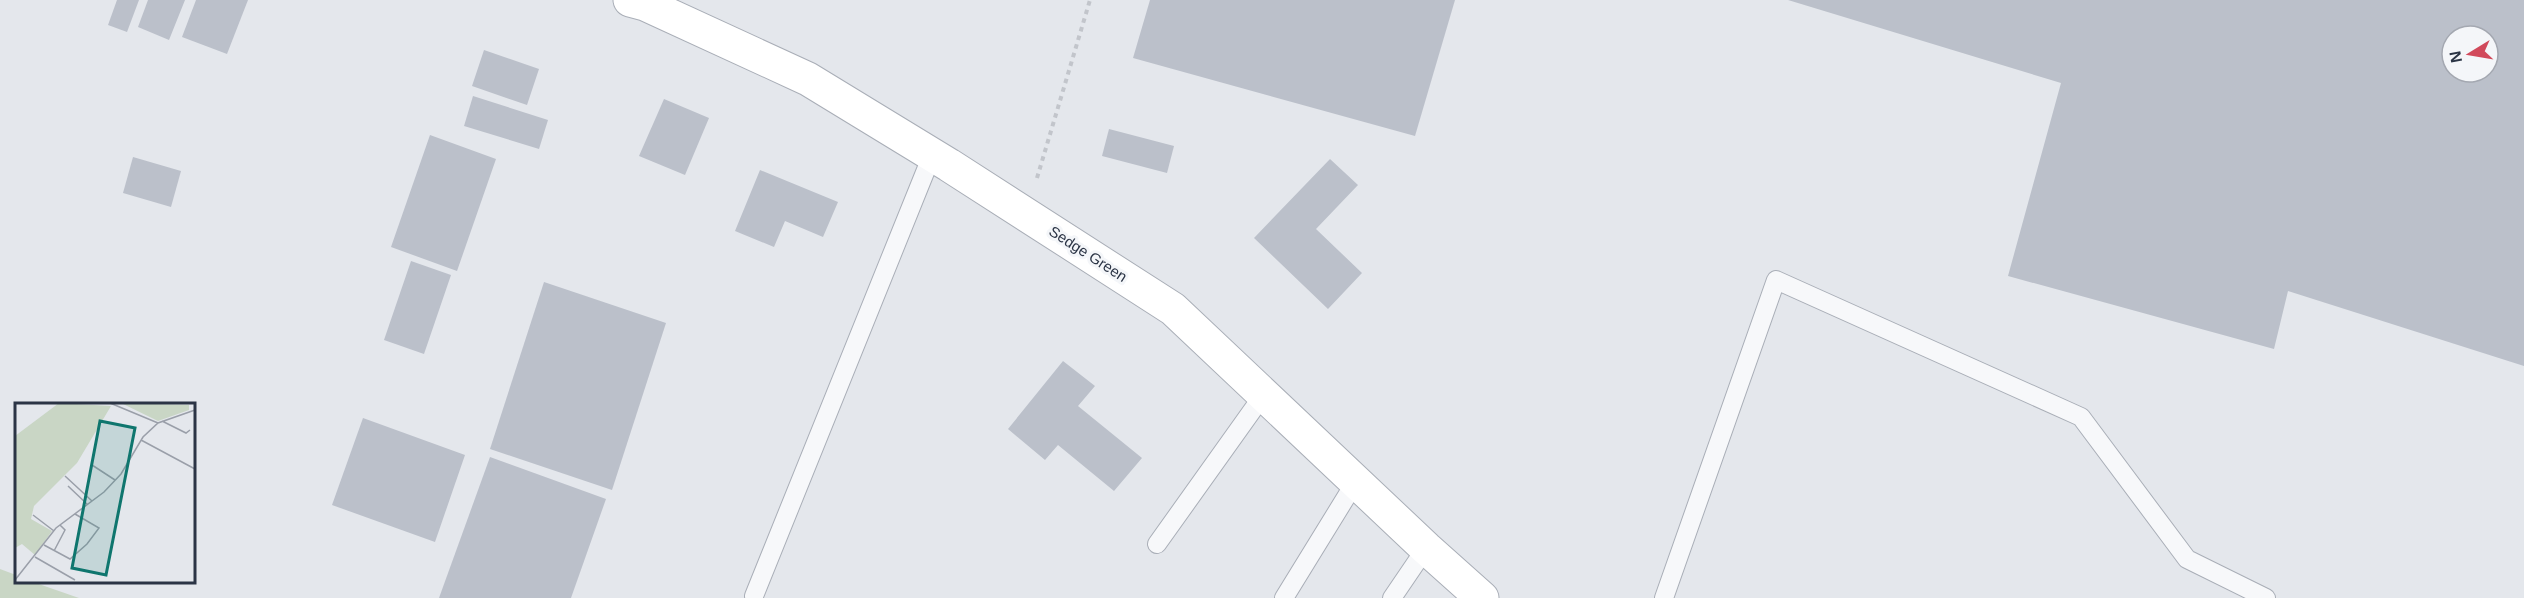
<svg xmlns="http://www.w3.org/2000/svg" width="2524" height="598" font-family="Helvetica,sans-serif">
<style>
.green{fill:#c9d6c5}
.building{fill:#bbc0ca;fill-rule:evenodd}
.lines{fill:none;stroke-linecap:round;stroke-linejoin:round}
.lane-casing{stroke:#a9aeb7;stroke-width:20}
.secondary-casing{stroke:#a9aeb7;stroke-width:35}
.path{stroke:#c2c5cb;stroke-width:4;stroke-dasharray:4.5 4.5;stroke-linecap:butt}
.lane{stroke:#f7f8fa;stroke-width:18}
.secondary{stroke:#fff;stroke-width:33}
.labels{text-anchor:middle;stroke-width:6;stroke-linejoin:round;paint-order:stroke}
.street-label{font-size:15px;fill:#2b3445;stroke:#f4f6f9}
.inset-road{fill:none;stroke:#9a9fa9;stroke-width:1.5}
.view{fill:#0f766e;fill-opacity:0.15;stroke:#0f766e;stroke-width:3}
.inset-edge{fill:none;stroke:#2b3445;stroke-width:3}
</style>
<rect width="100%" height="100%" fill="#e4e7ec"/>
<path class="green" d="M0,569L16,575V582H33L79,598H0Z"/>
<g class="building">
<path d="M117,0H139L127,32L108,25Z"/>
<path d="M148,0H185L169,40L138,27Z"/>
<path d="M196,0H248L227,54L182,37Z"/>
<path d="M1150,0H1455L1415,136L1133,58Z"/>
<path d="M1788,0H2524V366L2288,291L2274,349L2008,276L2061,83ZM2452,36H2488V72H2452Z"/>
<path d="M484,50L539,69L527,105L472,86Z"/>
<path d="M473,96L548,120L539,149L464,126Z"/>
<path d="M664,99L709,118L685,175L639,156Z"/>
<path d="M1109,129L1174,146L1167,173L1102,156Z"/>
<path d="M430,135L496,159L457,271L391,247Z"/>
<path d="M133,157L181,171L171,207L123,193Z"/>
<path d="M1330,159L1358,185L1316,229L1362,273L1328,309L1254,238Z"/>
<path d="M760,170L838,202L823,237L785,221L774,247L735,231Z"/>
<path d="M411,261L451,275L424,354L384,340Z"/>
<path d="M544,282L666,323L612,490L490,449Z"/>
<path d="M1063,361L1095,386L1078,406L1142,458L1114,491L1058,445L1045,460L1008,429Z"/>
<path d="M363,418L465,455L435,542L332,505Z"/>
<path d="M490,457L606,499L571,598H439Z"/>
</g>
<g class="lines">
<g class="lane-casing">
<g id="lane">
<path d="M1157,544L1264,394"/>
<path d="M754,596L932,155"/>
<path d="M1284,598L1356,481"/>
<path d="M1392,598L1426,548"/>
<path d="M1664,598L1776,280L2081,417L2187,559L2266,598"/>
</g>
</g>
<g class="secondary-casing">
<path id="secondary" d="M630,0L645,4L808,79L949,165L1173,309L1426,548L1482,598"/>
</g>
<path class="path" d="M1037,178L1090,0"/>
<use href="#lane" class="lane"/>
<use href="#secondary" class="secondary"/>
</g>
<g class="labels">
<g class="street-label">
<text transform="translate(1088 254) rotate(33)" y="5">Sedge Green</text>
</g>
</g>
<g transform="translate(15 403)">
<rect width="180" height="180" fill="#e4e7ec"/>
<path d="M44,0L96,3L62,60L19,103L16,116L37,128L20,152L7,141L0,145V33ZM106,0L174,2V7L143,18Z" fill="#c9d6c5"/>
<path class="inset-road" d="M95,0L143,20M147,18L171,30L175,27M126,37L180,66M77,62L100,77M50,73L77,98M53,83L72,101M18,112L39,128M29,142L55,156L72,141L84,125L60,111M39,148L50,127L45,122M20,154L60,177M0,177L41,125L89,89L106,71L128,34L143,20L180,7"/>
<path class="view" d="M85,18L120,25L91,172L57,165Z"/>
<rect width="180" height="180" class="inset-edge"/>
</g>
<g transform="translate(2470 54) rotate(259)"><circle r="28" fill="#f4f6f9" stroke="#a4a8b1" stroke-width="1.5"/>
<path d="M0-4.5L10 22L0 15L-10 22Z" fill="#d1495b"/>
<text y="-9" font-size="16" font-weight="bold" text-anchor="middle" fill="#2b3445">N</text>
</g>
</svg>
